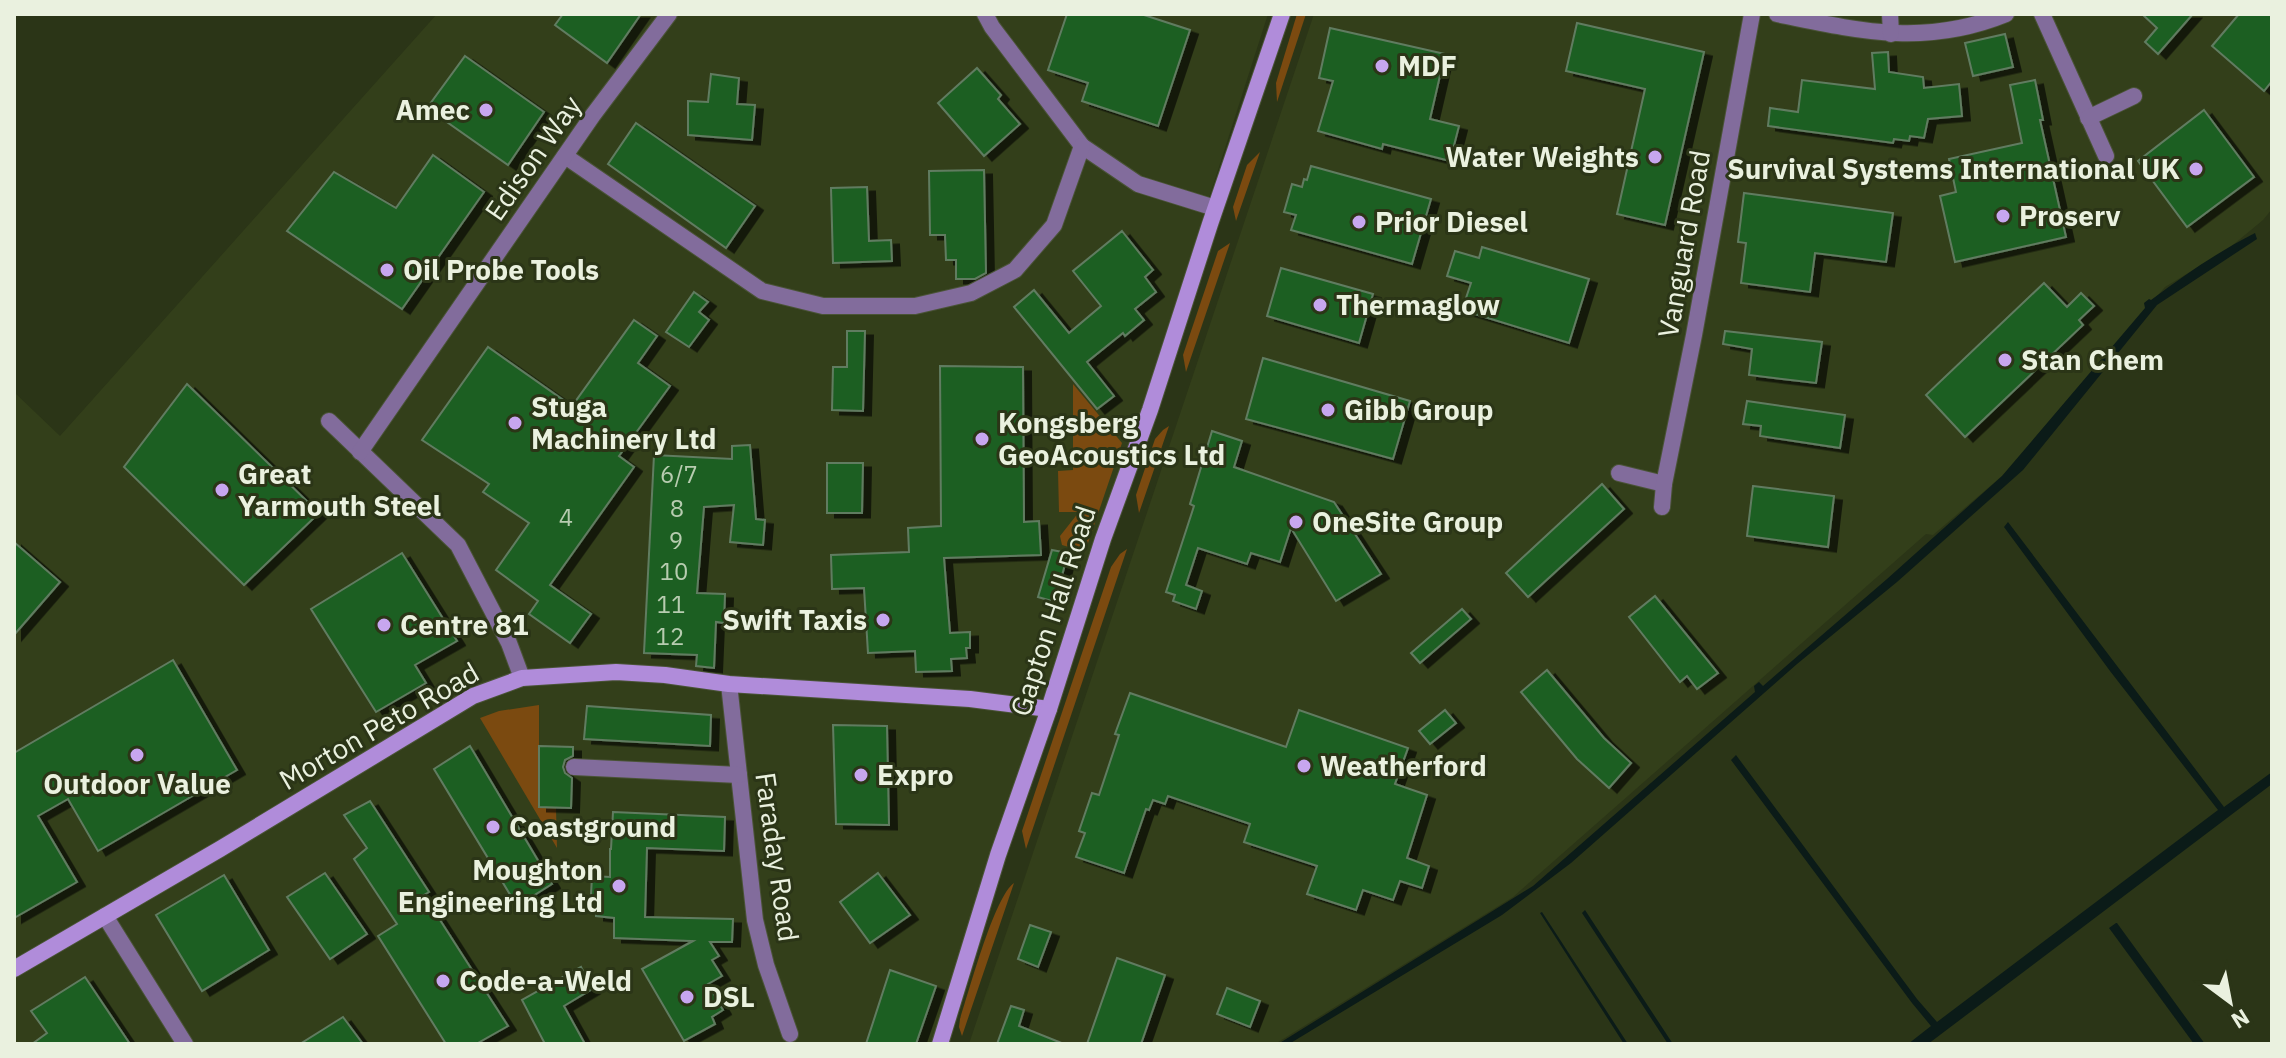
<svg xmlns="http://www.w3.org/2000/svg" width="2286" height="1058" font-family="'IBM Plex Sans',sans-serif">
<style>
.built{fill:#333f1a}
.green{fill:#7b4a10}
.water{fill:#0b1b18}
.building{fill:#1e5e24;stroke:#617c61;stroke-width:2;filter:url(#shadow)}
.lines{fill:none;stroke-linecap:round;stroke-linejoin:round}
.street-casing{stroke:#4a5337;stroke-width:18}
.secondary-casing{stroke:#4a5337;stroke-width:18}
.street{stroke:#826c9c;stroke-width:16}
.secondary{stroke:#b08cda;stroke-width:16}
.poi-dot{fill:#c7a6ef;stroke:#2b3517;stroke-width:3}
.labels{text-anchor:middle;stroke-width:6;stroke-linejoin:round;paint-order:stroke}
.number-label{font-size:24px;fill:#b7ccb0}
.poi-label{font-size:28px;font-weight:bold;fill:#eaf1df;stroke:#2b3517;text-anchor:start}
.street-label{font-size:28px;fill:#eaf1df;stroke:#2b3517}
</style>
<defs>
<filter id="shadow"><feDropShadow dx="8" dy="4.5" stdDeviation="0" flood-color="#0009"/></filter>
</defs>
<rect width="100%" height="100%" fill="#2b3517"/>
<g class="built">
<path d="M437,14H1268L938,1044H14V392L60,436Z"/>
<path d="M1314,14H2272V209L2263,220L2228,249L2165,287L2002,476L1933,535L1926,534L1513,897L1275,1044H969Z"/>
</g>
<g class="green">
<path d="M1297,14H1306L1277,102L1276,83Z"/>
<path d="M1260,152L1236,221L1233,207L1247,165Z"/>
<path d="M1230,243L1186,372L1183,355L1218,251Z"/>
<path d="M1073,384L1122,443L1085,552L1062,545L1060,536L1079,512H1059L1058,471L1073,470Z"/>
<path d="M1169,426L1139,513L1136,495L1155,439L1163,430Z"/>
<path d="M1127,549L1026,849L1022,831L1111,567L1120,554Z"/>
<path d="M539,705V807L556,808L557,848L480,718L499,711Z"/>
<path d="M1014,883L962,1036L959,1027L960,1019C969,992 994,897 1014,883Z"/>
</g>
<g class="water">
<path d="M2255,233L2257,239L2157,305L2023,470L1897,582L1797,664L1571,863L1502,915L1289,1044H1278L1533,886L1755,692L1754,686L1759,682L1763,686L1887,579L2002,476L2145,308L2144,303L2149,299L2151,300C2184,275 2218,252 2255,233Z"/>
<path d="M2008,522L2224,807L2272,772V784L1928,1044H1908L1931,1026L1912,1003L1731,760L1736,755L1917,999L1937,1022L2218,810L2110,671L2004,527Z"/>
<path d="M1585,910L1673,1044H1668L1582,913Z"/>
<path d="M1542,912L1628,1044H1624L1540,913Z"/>
<path d="M2116,923H2117L2205,1044H2194L2109,928Z"/>
</g>
<g class="building">
<path d="M563,14H641L607,63L555,25Z"/>
<path d="M1067,14H1141L1190,30L1158,126L1082,101L1088,83L1048,70Z"/>
<path d="M2142,14H2193L2158,54L2145,42L2157,28Z"/>
<path d="M2239,14H2272V81L2264,91L2212,46Z"/>
<path d="M1577,23L1704,52L1665,225L1617,214L1645,89L1566,71Z"/>
<path d="M1330,28L1445,54L1430,119L1459,126L1450,161L1383,144L1382,149L1318,131L1333,81L1319,78Z"/>
<path d="M2005,34L2013,67L1973,76L1965,43Z"/>
<path d="M1888,52L1889,72L1923,77L1924,88L1959,84L1962,116L1928,119L1924,138L1910,136L1909,141L1894,139L1893,143L1768,126L1770,108L1798,112L1802,80L1875,89L1872,53Z"/>
<path d="M465,56L544,112L508,165L427,108Z"/>
<path d="M977,68L1001,95L998,99L1020,124L984,156L938,103Z"/>
<path d="M711,74L739,78L737,104L755,105L752,140L688,135V101L708,102Z"/>
<path d="M2035,80L2043,120H2040L2066,237L1955,262L1940,196L1956,192L1949,159L2022,143L2010,85Z"/>
<path d="M2204,110L2254,177L2187,227L2138,161Z"/>
<path d="M636,123L755,206L726,248L608,164Z"/>
<path d="M433,155L484,192L402,309L287,231L334,172L396,208Z"/>
<path d="M1311,166L1431,199L1412,264L1291,230L1296,215L1284,212L1292,184L1302,187L1304,179L1307,180Z"/>
<path d="M984,170L986,273L975,279H956V260H946L945,235H930L929,171Z"/>
<path d="M867,187L869,241L891,240L892,261L833,263L831,188Z"/>
<path d="M1744,193L1893,213L1886,262L1815,253L1810,292L1741,283L1746,243L1738,242Z"/>
<path d="M1122,231L1153,270L1145,277L1156,292L1135,309L1144,320L1125,336L1123,333L1087,362L1114,396L1097,409L1014,307L1034,290L1069,333L1101,306L1073,271Z"/>
<path d="M1482,247L1589,279L1569,343L1462,310L1471,283L1447,276L1455,251L1479,258Z"/>
<path d="M1281,268L1373,294L1359,343L1267,316Z"/>
<path d="M2044,283L2067,307L2081,293L2094,306L2079,320L2083,325L1965,437L1926,395Z"/>
<path d="M694,292L708,302L699,312L709,320L689,347L666,332Z"/>
<path d="M634,320L657,336L638,363L670,386L619,456L634,467L550,585L591,614L570,643L529,614L538,601L496,570L529,523L483,492L489,484L422,440L488,347L572,406Z"/>
<path d="M847,331H865L863,411L832,410L833,367H847Z"/>
<path d="M1725,331L1822,342L1816,383L1749,375L1752,349L1723,344Z"/>
<path d="M1263,358L1410,401L1393,459L1246,419Z"/>
<path d="M940,366L1023,367L1024,522L1039,521L1041,555L944,558L950,633L970,632V648H966L967,658L951,659L952,671L916,672L915,651L868,653L864,588L832,589L831,555L909,552L908,528L941,526Z"/>
<path d="M187,384L319,513L244,585L124,467Z"/>
<path d="M1747,401L1845,415L1840,448L1760,436L1761,426L1743,424Z"/>
<path d="M1212,431L1242,441L1234,467L1334,502L1381,574L1336,601L1291,528L1280,562L1251,553L1247,564L1198,548L1186,585L1202,591L1196,609L1173,601L1175,595L1166,592L1194,506L1190,504Z"/>
<path d="M750,445L756,519L765,520L763,545L730,542L734,505L704,507L697,593L725,594L724,623L716,622L714,668L696,666L697,655L644,653L654,455L732,459V446Z"/>
<path d="M827,463H863L862,513H827Z"/>
<path d="M1602,484L1624,509L1528,597L1506,573Z"/>
<path d="M1753,486L1834,496L1828,547L1747,536Z"/>
<path d="M14,542L60,582L14,635Z"/>
<path d="M1052,550L1068,553L1055,602L1038,597Z"/>
<path d="M402,553L457,641L415,665L426,683L376,712L311,609Z"/>
<path d="M1655,596L1718,673L1697,689L1687,676L1680,682L1629,617Z"/>
<path d="M1462,609L1471,619L1420,663L1411,653Z"/>
<path d="M173,660L237,770L98,851L68,799L38,816L77,882L14,918V753Z"/>
<path d="M1547,670L1604,738L1631,763L1609,788L1577,759L1521,692Z"/>
<path d="M1130,693L1286,747L1299,710L1408,748L1395,784L1427,795L1407,858L1429,866L1422,888L1400,881L1393,900L1363,890L1356,910L1307,894L1317,866L1244,842L1250,824L1168,796L1165,804L1153,800L1149,810L1146,809L1124,873L1076,857L1085,833L1079,831L1092,793L1099,795L1119,735L1115,734Z"/>
<path d="M587,706L711,715L710,746L584,739Z"/>
<path d="M1445,710L1456,723L1430,744L1419,731Z"/>
<path d="M833,725L887,726L889,825L836,824Z"/>
<path d="M470,746L552,884L517,906L434,769Z"/>
<path d="M539,746L573,747V756L565,760L563,767L565,773L572,778L571,808L539,807Z"/>
<path d="M370,801L429,892L424,895L508,1026L476,1044H446L378,936L397,924L354,859L367,848L344,815Z"/>
<path d="M613,812L725,817L724,851L647,848L645,917L733,919L732,942H710L719,956L712,960L722,976L708,984L723,1010L712,1017L715,1024L684,1041L642,969L693,941L614,938V918L596,916V896L591,895L592,876L610,877V849H611Z"/>
<path d="M325,873L367,934L330,959L287,897Z"/>
<path d="M878,873L910,915L870,943L840,902Z"/>
<path d="M224,875L269,950L202,991L156,915Z"/>
<path d="M1030,925L1051,932L1038,967L1018,959Z"/>
<path d="M1117,958L1165,975L1141,1044H1087Z"/>
<path d="M581,967L592,989L564,1006L585,1044H545L522,1000Z"/>
<path d="M890,970L936,986L916,1044H866Z"/>
<path d="M85,977L130,1044H32L47,1033L31,1011Z"/>
<path d="M1227,988L1260,1001L1250,1027L1217,1014Z"/>
<path d="M1011,1006L1024,1010L1019,1026L1064,1044H997Z"/>
<path d="M343,1017L363,1044H300Z"/>
</g>
<g class="lines">
<g class="street-casing">
<g id="street">
<path d="M985,14L992,27L1082,146L1138,184L1215,208"/>
<path d="M1777,14C1859,31 1925,47 2006,14"/>
<path d="M1890,14L1891,34"/>
<path d="M2042,14L2106,156"/>
<path d="M2088,118L2134,96"/>
<path d="M565,156L762,291L823,306H915L971,293L1015,270L1054,225L1082,146"/>
<path d="M329,421L458,545L509,643L522,678"/>
<path d="M360,452L593,115L669,14"/>
<path d="M1619,473L1664,484"/>
<path d="M1662,507L1664,484L1694,335L1752,14"/>
<path d="M729,684L755,920L766,965L790,1034"/>
<path d="M574,767L739,775"/>
<path d="M105,916L185,1044"/>
</g>
</g>
<g class="secondary-casing">
<g id="secondary">
<path d="M14,969L220,849L473,696L522,678L616,672L665,675L729,684L970,699L1049,709"/>
<path d="M940,1044L998,855L1049,709L1103,539L1150,410L1210,224L1282,14"/>
</g>
</g>
<use href="#street" class="street"/>
<use href="#secondary" class="secondary"/>
</g>
<g class="poi-dot">
<circle cx="1382" cy="66" r="8"/>
<circle cx="486" cy="110" r="8"/>
<circle cx="1655" cy="157" r="8"/>
<circle cx="2196" cy="169" r="8"/>
<circle cx="2003" cy="216" r="8"/>
<circle cx="1359" cy="222" r="8"/>
<circle cx="387" cy="270" r="8"/>
<circle cx="1320" cy="305" r="8"/>
<circle cx="2005" cy="360" r="8"/>
<circle cx="1328" cy="410" r="8"/>
<circle cx="515" cy="423" r="8"/>
<circle cx="982" cy="439" r="8"/>
<circle cx="222" cy="490" r="8"/>
<circle cx="1296" cy="522" r="8"/>
<circle cx="883" cy="620" r="8"/>
<circle cx="384" cy="625" r="8"/>
<circle cx="137" cy="755" r="8"/>
<circle cx="1304" cy="766" r="8"/>
<circle cx="861" cy="775" r="8"/>
<circle cx="493" cy="827" r="8"/>
<circle cx="619" cy="886" r="8"/>
<circle cx="443" cy="981" r="8"/>
<circle cx="687" cy="997" r="8"/>
</g>
<g class="labels">
<g class="number-label">
<text x="679" y="483">6/7</text>
<text x="677" y="517">8</text>
<text x="566" y="526">4</text>
<text x="676" y="549">9</text>
<text x="674" y="580">10</text>
<text x="671" y="613">11</text>
<text x="670" y="645">12</text>
</g>
<g class="poi-label">
<text x="1398" y="76">MDF</text>
<text x="470" y="120" text-anchor="end">Amec</text>
<text x="1639" y="167" text-anchor="end">Water Weights</text>
<text x="2180" y="179" text-anchor="end">Survival Systems International UK</text>
<text x="2019" y="226">Proserv</text>
<text x="1375" y="232">Prior Diesel</text>
<text x="403" y="280">Oil Probe Tools</text>
<text x="1336" y="315">Thermaglow</text>
<text x="2021" y="370">Stan Chem</text>
<text x="531" y="417">Stuga<tspan x="531" dy="32">Machinery Ltd</tspan></text>
<text x="1344" y="420">Gibb Group</text>
<text x="998" y="433">Kongsberg<tspan x="998" dy="32">GeoAcoustics Ltd</tspan></text>
<text x="238" y="484">Great<tspan x="238" dy="32">Yarmouth Steel</tspan></text>
<text x="1312" y="532">OneSite Group</text>
<text x="867" y="630" text-anchor="end">Swift Taxis</text>
<text x="400" y="635">Centre 81</text>
<text x="1320" y="776">Weatherford</text>
<text x="877" y="785">Expro</text>
<text x="137" y="794" text-anchor="middle">Outdoor Value</text>
<text x="509" y="837">Coastground</text>
<text x="603" y="880" text-anchor="end">Moughton<tspan x="603" dy="32">Engineering Ltd</tspan></text>
<text x="459" y="991">Code-a-Weld</text>
<text x="703" y="1007">DSL</text>
</g>
<g class="street-label">
<text transform="translate(533 158) rotate(-55)" y="10">Edison Way</text>
<text transform="translate(1684 244) rotate(-80)" y="10">Vanguard Road</text>
<text transform="translate(1053 611) rotate(-72)" y="10">Gapton Hall Road</text>
<text transform="translate(379 726) rotate(-30)" y="10">Morton Peto Road</text>
<text transform="translate(777 857) rotate(82)" y="10">Faraday Road</text>
</g>
</g>
<rect width="2286" height="1058" fill="none" stroke="#eaf1df" stroke-width="32"/>
<g transform="translate(2230 1002) rotate(148)" stroke="#2b3517" stroke-width="6" paint-order="stroke">
<path d="M0-6L14 30L0 20L-14 30Z" fill="#eaf1df"/>
<text y="-12" font-size="22" font-weight="bold" text-anchor="middle" fill="#eaf1df">N</text>
</g>
</svg>
